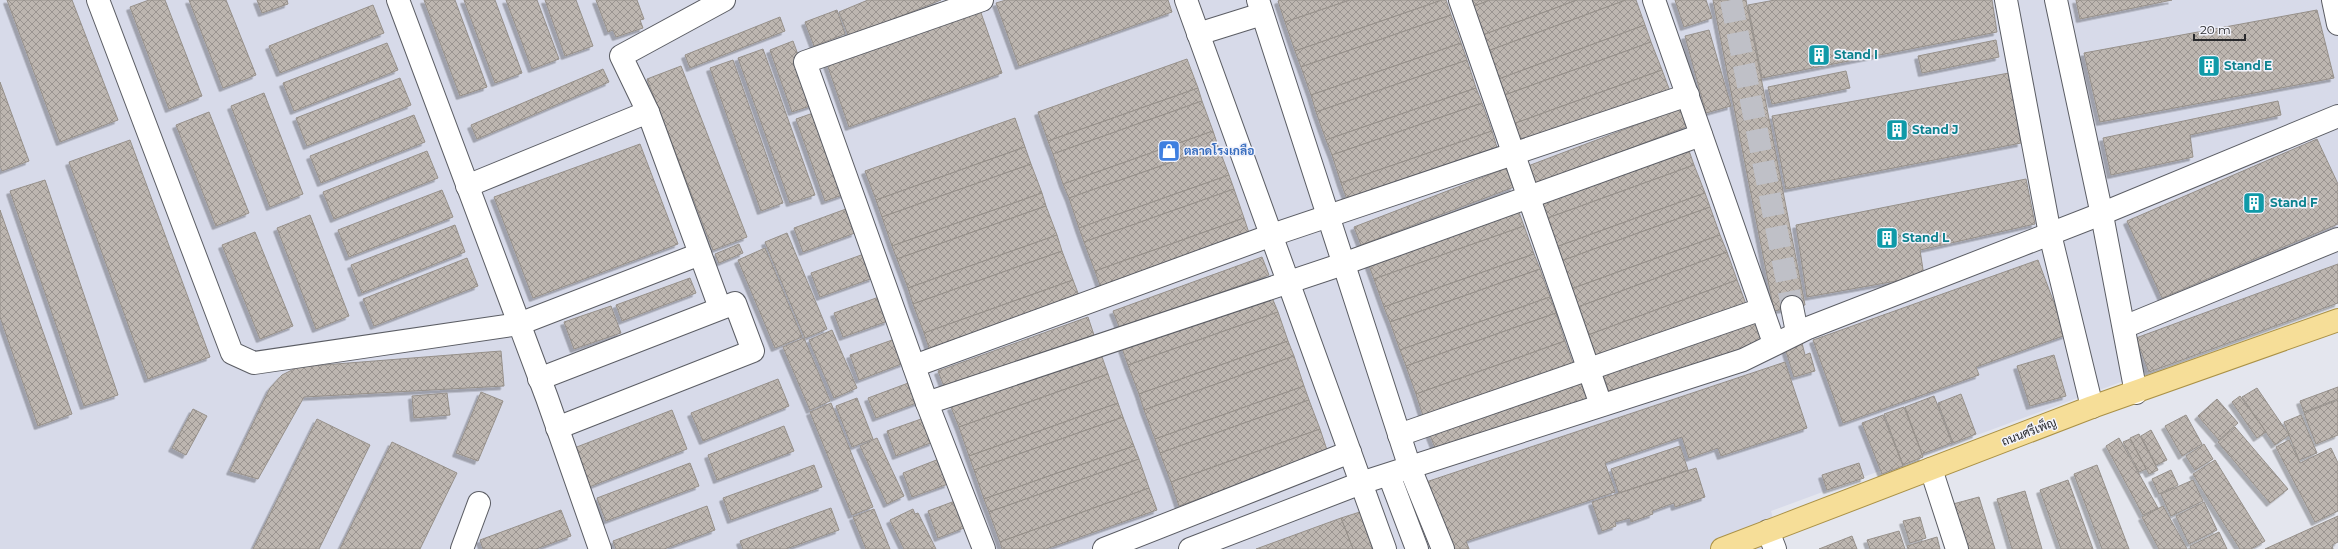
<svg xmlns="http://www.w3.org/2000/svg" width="2338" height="549" font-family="Montserrat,Sarabun,sans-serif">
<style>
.built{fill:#d7dae9}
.building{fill:url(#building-cross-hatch);stroke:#96908a;filter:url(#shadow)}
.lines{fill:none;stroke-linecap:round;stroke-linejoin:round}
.minor-tunnel{stroke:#bfc0c7;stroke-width:22;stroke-dasharray:22 11;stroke-linecap:butt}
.minor-casing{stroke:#5b5d64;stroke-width:24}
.major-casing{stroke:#aa9146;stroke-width:24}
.minor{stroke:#fff;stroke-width:22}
.major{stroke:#f6de98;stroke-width:22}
.labels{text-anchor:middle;stroke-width:3;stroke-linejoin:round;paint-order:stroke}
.culture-label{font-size:12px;font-weight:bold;fill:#0d838f;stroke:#f2f3fc;text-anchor:start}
.shop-label{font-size:12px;font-weight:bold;fill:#366cbe;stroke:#f2f3fc;text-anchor:start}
.street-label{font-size:12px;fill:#292a2d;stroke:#f2f3fc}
</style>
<defs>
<pattern id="building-cross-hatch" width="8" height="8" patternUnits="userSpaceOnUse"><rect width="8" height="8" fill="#bdb6b0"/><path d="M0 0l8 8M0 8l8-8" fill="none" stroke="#9a9490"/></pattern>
<filter id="shadow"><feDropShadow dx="-3.5" dy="3.5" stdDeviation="0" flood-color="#0004"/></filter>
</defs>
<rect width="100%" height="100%" fill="#e4e6ee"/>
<path class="built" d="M0,0H2338V302L1771,511L1781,549H0Z"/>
<g class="building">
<path d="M7,0H72L118,120L60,142Z"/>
<path d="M149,0H165L202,96L169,109L130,7Z"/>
<path d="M189,0H226L256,75L223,88Z"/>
<path d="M257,0H287L288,4L262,13Z"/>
<path d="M424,0H455L487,87L460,96Z"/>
<path d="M464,0H495L522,73L495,83Z"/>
<path d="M506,0H537L559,59L532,69Z"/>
<path d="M545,0H576L593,46L565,56Z"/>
<path d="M596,0H637L644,19L640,20L643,28L616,37L613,30L608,32Z"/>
<path d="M868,0H941L849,37L839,12Z"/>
<path d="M1006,0H1168L1172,12L1019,66L996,3Z"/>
<path d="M1280,0H1350L1285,22L1278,1Z"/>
<path d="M1350,0H1442L1295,51L1285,22Z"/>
<path d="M1442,0H1446L1451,15L1301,67L1295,51Z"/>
<path d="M1466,0H1490L1469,8Z"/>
<path d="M1490,0H1577L1480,36L1469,8Z"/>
<path d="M1577,0H1626L1485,52L1480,36Z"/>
<path d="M1626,0H1636L1645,25L1496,80L1485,52Z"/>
<path d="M1675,0H1706L1712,18L1684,27Z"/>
<path d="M1713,0H1746L1805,305L1774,311Z"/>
<path d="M1775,0H1992L1997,32L1762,78L1748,5Z"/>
<path d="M2076,0H2172L2080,19Z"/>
<path d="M373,5L384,33L280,73L269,46Z"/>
<path d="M837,10L845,34L814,46L805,22Z"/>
<path d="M980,10L1002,73L849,127L827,64Z"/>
<path d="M2317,10L2334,78L2100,122L2084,53Z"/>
<path d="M1451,15L1461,43L1311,95L1301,67Z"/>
<path d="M780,17L785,31L690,68L685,55Z"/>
<path d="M1645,25L1651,42L1502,96L1496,80Z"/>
<path d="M1709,30L1731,106L1706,113L1685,36Z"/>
<path d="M1996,40L1999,57L1922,73L1918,56Z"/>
<path d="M793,41L816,104L792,112L770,50Z"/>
<path d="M1651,42L1662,70L1513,124L1502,96Z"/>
<path d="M387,43L398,70L294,111L283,83Z"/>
<path d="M1461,43L1467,60L1316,112L1311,95Z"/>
<path d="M763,49L815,195L790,203L738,58Z"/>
<path d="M1187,59L1198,88L1048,141L1038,112Z"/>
<path d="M733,60L783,203L761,211L710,68Z"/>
<path d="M1467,60L1476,88L1326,140L1316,112Z"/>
<path d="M681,66L747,237L713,250L647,79Z"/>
<path d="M603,69L609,82L477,139L471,125Z"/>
<path d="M1662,70L1671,94L1522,149L1513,124Z"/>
<path d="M1846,71L1850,88L1772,104L1768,87Z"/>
<path d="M2009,73L2021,143L1786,189L1772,116Z"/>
<path d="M400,78L411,105L307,146L296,118Z"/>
<path d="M0,82L29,161L2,171L0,166Z"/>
<path d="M1198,88L1202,101L1053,154L1048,141Z"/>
<path d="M1476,88L1482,103L1332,155L1326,140Z"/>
<path d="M264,93L303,194L270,207L231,106Z"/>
<path d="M1202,101L1213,131L1063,184L1053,154Z"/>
<path d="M2278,101L2281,115L2190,135L2193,157L2111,175L2103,138Z"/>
<path d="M1482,103L1492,131L1341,183L1332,155Z"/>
<path d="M1681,108L1688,126L1535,185L1528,166Z"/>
<path d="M819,111L848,193L825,201L796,119Z"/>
<path d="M209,112L249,213L216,226L176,125Z"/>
<path d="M414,115L425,142L321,183L310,156Z"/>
<path d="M1015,118L1025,147L876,200L865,171Z"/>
<path d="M1213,131L1218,146L1069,198L1063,184Z"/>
<path d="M1492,131L1499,154L1349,205L1341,183Z"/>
<path d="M2317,139L2338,184V224L2162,298L2127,221Z"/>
<path d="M130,140L210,357L148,379L69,162Z"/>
<path d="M640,144L678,244L533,298L494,197Z"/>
<path d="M1687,145L1694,165L1545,219L1538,200Z"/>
<path d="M1218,146L1229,175L1079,228L1069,198Z"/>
<path d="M1025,147L1031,164L882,217L876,200Z"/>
<path d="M427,151L438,178L334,219L323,192Z"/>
<path d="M1031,164L1042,193L892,246L882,217Z"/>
<path d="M1694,165L1705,193L1556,247L1545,219Z"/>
<path d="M1507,168L1514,187L1361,245L1354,227Z"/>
<path d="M1229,175L1234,189L1084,242L1079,228Z"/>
<path d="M2026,179L2035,224L1920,250L1924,276L1807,297L1796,225Z"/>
<path d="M45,180L118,395L84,406L10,191Z"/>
<path d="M1234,189L1244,218L1095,271L1084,242Z"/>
<path d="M442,190L453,217L349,257L338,230Z"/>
<path d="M1042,193L1046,206L897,259L892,246Z"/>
<path d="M1705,193L1710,207L1561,261L1556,247Z"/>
<path d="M1046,206L1057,235L908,288L897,259Z"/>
<path d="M1517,207L1524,226L1374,279L1367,260Z"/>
<path d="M1710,207L1720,235L1571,289L1561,261Z"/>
<path d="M846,209L855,233L803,252L794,228Z"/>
<path d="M0,210L72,414L38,426L0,317Z"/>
<path d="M310,215L349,316L316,329L277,228Z"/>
<path d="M1244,218L1251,239L1102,291L1095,271Z"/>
<path d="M455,225L465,252L362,293L351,265Z"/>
<path d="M1524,226L1534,254L1384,307L1374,279Z"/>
<path d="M255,232L293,326L260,339L222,245Z"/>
<path d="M787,233L827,329L805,338L765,242Z"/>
<path d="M1057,235L1062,251L913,304L908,288Z"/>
<path d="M1720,235L1727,252L1578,307L1571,289Z"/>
<path d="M739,244L743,253L719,263L715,254Z"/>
<path d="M765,248L802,337L775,348L738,260Z"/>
<path d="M1062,251L1073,280L924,333L913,304Z"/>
<path d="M1727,252L1737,280L1588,335L1578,307Z"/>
<path d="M864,254L873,278L820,297L811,273Z"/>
<path d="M1534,254L1540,269L1390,322L1384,307Z"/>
<path d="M1262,257L1269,275L1120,329L1113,311Z"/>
<path d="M467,258L478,286L374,326L363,299Z"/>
<path d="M2038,260L2066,335L1976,367L1979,375L1843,423L1813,340Z"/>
<path d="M2338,264V303L2149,372L2136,338Z"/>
<path d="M1540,269L1550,297L1400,350L1390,322Z"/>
<path d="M690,278L696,293L622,321L616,305Z"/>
<path d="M1073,280L1081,301L931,354L924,333Z"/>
<path d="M1737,280L1747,307L1598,362L1588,335Z"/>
<path d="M1271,295L1278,312L1128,365L1122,348Z"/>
<path d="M879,297L888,321L843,337L834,313Z"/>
<path d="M1550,297L1556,313L1406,366L1400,350Z"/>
<path d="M611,306L621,333L574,349L564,322Z"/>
<path d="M1278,312L1288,341L1139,394L1128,365Z"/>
<path d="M1556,313L1565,341L1416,394L1406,366Z"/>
<path d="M1088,317L1094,335L945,389L938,371Z"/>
<path d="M1755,322L1763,345L1611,398L1603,375Z"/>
<path d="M832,330L857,388L834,398L809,340Z"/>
<path d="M804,338L830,401L810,410L783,347Z"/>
<path d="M895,339L904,363L859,380L850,355Z"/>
<path d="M1288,341L1294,356L1144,410L1139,394Z"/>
<path d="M1565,341L1575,369L1425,422L1416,394Z"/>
<path d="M1802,343L1805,355L1810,353L1815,371L1794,377L1785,348Z"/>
<path d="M501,351L504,386L304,397L258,479L230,471L270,388L282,375L298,367Z"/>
<path d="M1101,354L1108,374L959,427L951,407Z"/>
<path d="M2054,355L2066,396L2030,406L2017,366Z"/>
<path d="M1294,356L1304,386L1155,439L1144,410Z"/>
<path d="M1785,362L1807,428L1721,456L1718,448L1689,458L1682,437L1605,463L1615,492L1466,541L1469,549H1449L1426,482Z"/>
<path d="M1108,374L1118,403L969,456L959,427Z"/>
<path d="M778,379L789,406L703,441L691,413Z"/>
<path d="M1581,379L1589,402L1438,455L1429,433Z"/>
<path d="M911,382L919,402L876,418L868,398Z"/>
<path d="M1304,386L1309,400L1160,453L1155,439Z"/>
<path d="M2338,387V399L2304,412L2300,401Z"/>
<path d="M2257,388L2289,435L2275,445L2242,397Z"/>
<path d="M481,392L503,401L478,461L456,453Z"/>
<path d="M447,393L450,415L414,418L412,396Z"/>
<path d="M1961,394L1976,434L1953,443L1938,403Z"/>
<path d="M1934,396L1952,443L1922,454L1905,407Z"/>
<path d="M2240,396L2266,432L2257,438L2232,402Z"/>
<path d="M857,398L873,439L852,447L836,406Z"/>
<path d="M2217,399L2238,423L2219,440L2198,416Z"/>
<path d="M1309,400L1320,429L1171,482L1160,453Z"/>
<path d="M2338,400V435L2316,444L2304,413Z"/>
<path d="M831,403L873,507L852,515L810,412Z"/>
<path d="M1118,403L1123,417L974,470L969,456Z"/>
<path d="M1904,407L1923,457L1903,465L1884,414Z"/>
<path d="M193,409L207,416L186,455L172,448Z"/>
<path d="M672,410L687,449L584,489L569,450Z"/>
<path d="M1883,415L1903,466L1882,474L1862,423Z"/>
<path d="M2186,415L2202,444L2182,456L2165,426Z"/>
<path d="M2301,415L2317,453L2299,460L2284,422Z"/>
<path d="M1123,417L1134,446L984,499L974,470Z"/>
<path d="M924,418L933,442L896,456L887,431Z"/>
<path d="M317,419L370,445L319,549H253Z"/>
<path d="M784,426L794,451L717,480L708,455Z"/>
<path d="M2235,427L2288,489L2270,503L2218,442Z"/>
<path d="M1320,429L1328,453L1179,506L1171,482Z"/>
<path d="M2151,430L2167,460L2156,465L2141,436Z"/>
<path d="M2139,434L2158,470L2149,474L2130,438Z"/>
<path d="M877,438L904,496L887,504L860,446Z"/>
<path d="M2119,438L2158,508L2143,515L2106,446Z"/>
<path d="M2130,439L2146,469L2139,472L2123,442Z"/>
<path d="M2289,440L2300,463L2331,448L2338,463V511L2315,522L2276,447Z"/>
<path d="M392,442L457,473L420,549H340Z"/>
<path d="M2204,444L2213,459L2195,470L2186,456Z"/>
<path d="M1134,446L1139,459L989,512L984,499Z"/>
<path d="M1680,446L1688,470L1619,493L1611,469Z"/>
<path d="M939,459L948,484L912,497L903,473Z"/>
<path d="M1139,459L1149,488L1000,542L989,512Z"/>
<path d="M2215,460L2265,541L2251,549H2240L2193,474Z"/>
<path d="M690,463L699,486L606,521L597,498Z"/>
<path d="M1859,463L1864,478L1827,490L1822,475Z"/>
<path d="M814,465L822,487L731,520L723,498Z"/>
<path d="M2097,465L2129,549H2102L2074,474Z"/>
<path d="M1696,468L1705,497L1675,507L1674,503L1652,511L1653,514L1631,522L1630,518L1615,522L1616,526L1602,531L1592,502Z"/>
<path d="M2171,470L2178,485L2159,494L2152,479Z"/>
<path d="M2068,480L2093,549H2061L2040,490Z"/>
<path d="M2193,480L2203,501L2171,516L2161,494Z"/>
<path d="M1149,488L1157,510L1046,549H1002L1000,542Z"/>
<path d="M2025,491L2042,549H2012L1997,499Z"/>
<path d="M1979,497L1995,549H1967L1953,504Z"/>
<path d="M955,501L964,528L938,538L928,511Z"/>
<path d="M2204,502L2217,530L2189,544L2176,516Z"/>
<path d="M707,506L715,530L664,549H616L613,541Z"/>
<path d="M2163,506L2187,549H2159L2142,517Z"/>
<path d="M831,508L839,530L786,549H743L740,541Z"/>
<path d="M874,509L890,549H866L853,517Z"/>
<path d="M913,509L915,514L918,513L936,549H904L890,520Z"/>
<path d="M561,510L571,536L536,549H483L480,540Z"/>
<path d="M1363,511L1377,549H1353L1341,518Z"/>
<path d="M2338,516V542L2332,545L2333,549H2265Z"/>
<path d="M1920,517L1926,538L1910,543L1903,521Z"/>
<path d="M1341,518L1353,549H1256Z"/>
<path d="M1899,531L1905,549H1870L1867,540Z"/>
<path d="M2219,532L2227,549H2191L2190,546Z"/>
<path d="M1852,536L1857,549H1819Z"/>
<path d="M1937,537L1940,549H1908L1907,546Z"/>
</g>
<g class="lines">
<path class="minor-tunnel" d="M1731,0L1792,307"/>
<g class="minor-casing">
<g id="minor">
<path d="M98,0L232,353L254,363L519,324L700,254"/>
<path d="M398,0L547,398L600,549"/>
<path d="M982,0L805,62L927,403L984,549"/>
<path d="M1186,0L1385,549"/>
<path d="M1258,0L1410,468L1443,549"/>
<path d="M1460,0L1601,405"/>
<path d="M1654,0L1774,343"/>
<path d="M2006,0L2050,234L2092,407"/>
<path d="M2056,0L2102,215L2136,393"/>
<path d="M2333,0L2338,24"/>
<path d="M1198,34L1262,14"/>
<path d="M648,112L621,56L724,0"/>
<path d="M467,186L648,112L720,308"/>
<path d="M1792,307L1797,332"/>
<path d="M2124,327L2338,239"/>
<path d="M914,366L1272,235L1688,95"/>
<path d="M539,379L735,303L753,351L557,428"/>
<path d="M927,403L1343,264L1701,135"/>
<path d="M1399,435L1762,309"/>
<path d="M1931,469L1957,549"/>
<path d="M1389,475L1417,549"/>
<path d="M1768,531L1775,549"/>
<path d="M462,549L479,503"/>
<path d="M1104,549L1350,452"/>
<path d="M1190,549L1361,483L1743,360L1808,328L2101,214L2338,116"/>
</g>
</g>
<g class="major-casing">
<path id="major" d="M1722,549L2092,407L2338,320"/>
</g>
<use href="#minor" class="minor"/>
<use href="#major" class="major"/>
</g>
<defs>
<g id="building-square" transform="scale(1.15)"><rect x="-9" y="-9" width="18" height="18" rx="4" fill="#0f9aa8" stroke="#f2f3fc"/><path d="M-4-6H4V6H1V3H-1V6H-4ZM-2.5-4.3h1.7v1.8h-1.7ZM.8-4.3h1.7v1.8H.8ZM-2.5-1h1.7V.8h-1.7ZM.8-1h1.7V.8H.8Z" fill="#fff"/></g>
<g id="shop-square" transform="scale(1.15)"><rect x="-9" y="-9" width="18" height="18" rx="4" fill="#3f7fe0" stroke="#f2f3fc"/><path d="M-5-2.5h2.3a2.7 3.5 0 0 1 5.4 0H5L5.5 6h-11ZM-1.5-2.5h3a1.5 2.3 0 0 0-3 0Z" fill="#fff"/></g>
</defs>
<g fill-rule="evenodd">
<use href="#building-square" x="1819" y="55"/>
<use href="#building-square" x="2209" y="66"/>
<use href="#building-square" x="1897" y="130"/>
<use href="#shop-square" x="1169" y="151"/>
<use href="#building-square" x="2254" y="203"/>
<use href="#building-square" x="1887" y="238"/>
</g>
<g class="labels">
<g class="culture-label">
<text x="1834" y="59">Stand I</text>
<text x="2224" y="70">Stand E</text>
<text x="1912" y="134">Stand J</text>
<text x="2270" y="207">Stand F</text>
<text x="1902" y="242">Stand L</text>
</g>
<g class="shop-label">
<text x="1184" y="155">ตลาดโรงเกลือ</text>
</g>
<g class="street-label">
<text transform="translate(2029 432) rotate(-21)" y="4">ถนนศรีเพ็ญ</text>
</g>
</g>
<path d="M2194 34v6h51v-6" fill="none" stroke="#292a2d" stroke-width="2"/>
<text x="2200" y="34" font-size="12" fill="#292a2d" stroke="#f2f3fc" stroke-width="3" paint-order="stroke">20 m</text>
</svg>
